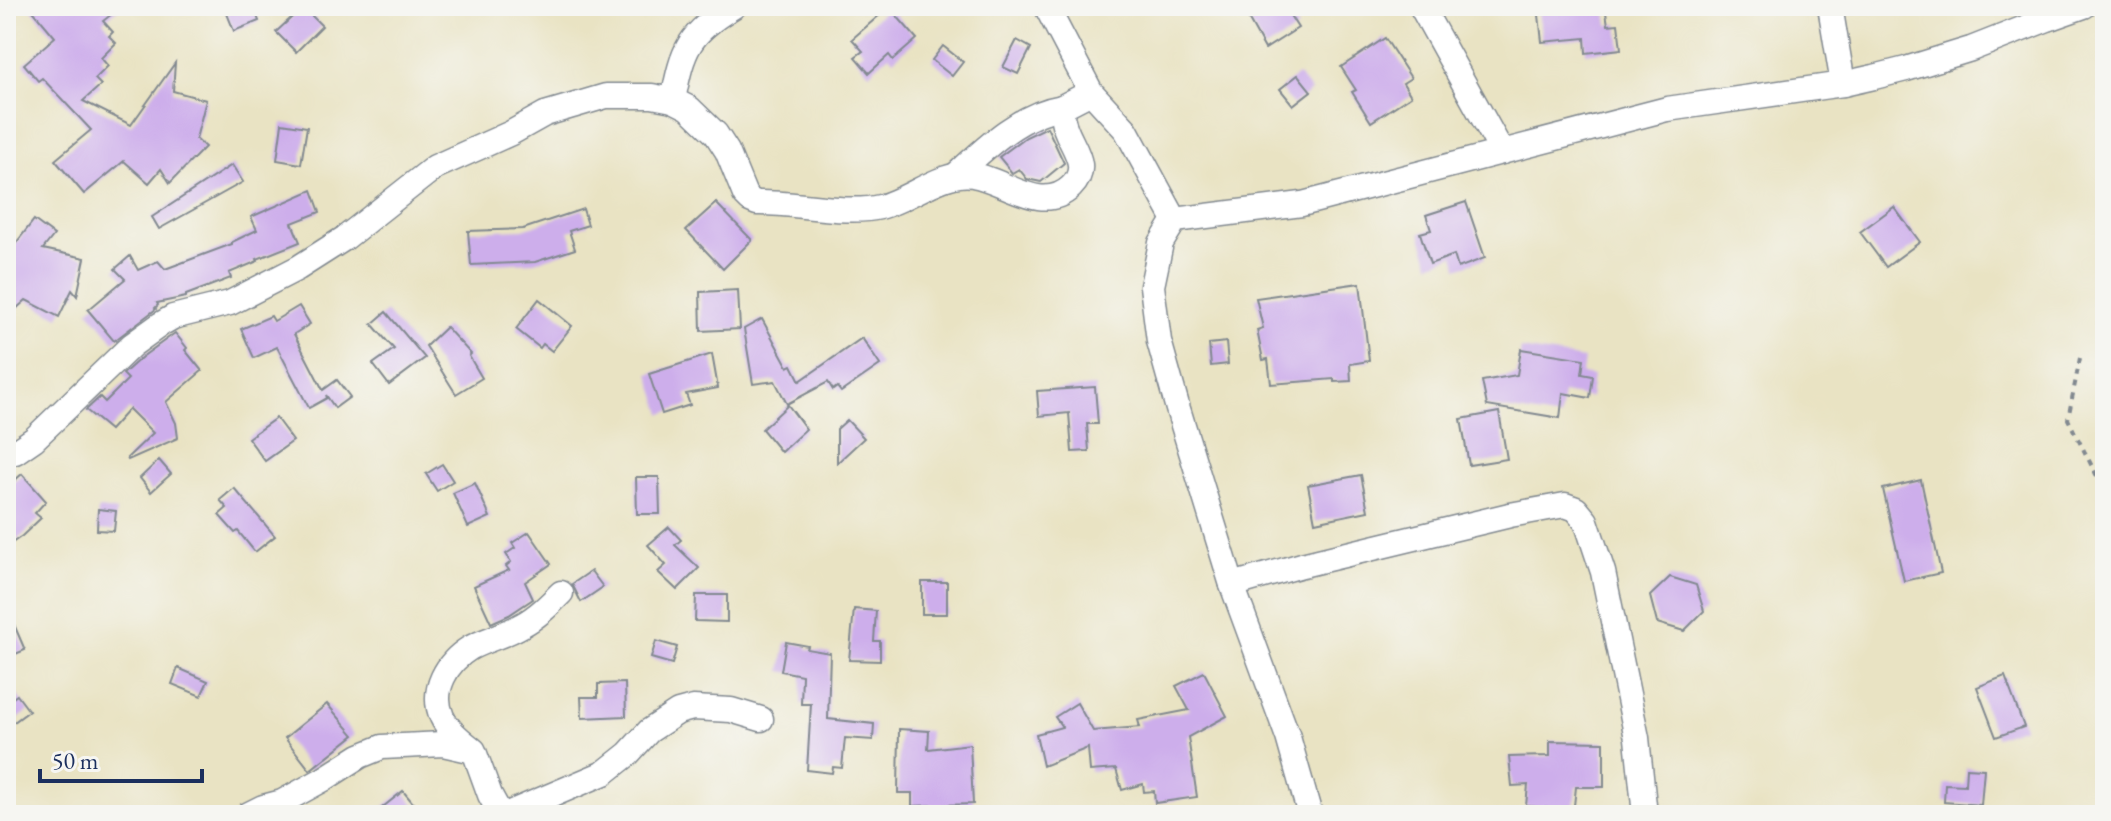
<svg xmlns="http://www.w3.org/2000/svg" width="2111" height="821" font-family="'EB Garamond',serif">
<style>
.building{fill:#cdaeeb}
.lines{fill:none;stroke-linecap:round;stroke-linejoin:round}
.street-casing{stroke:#828990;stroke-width:27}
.path{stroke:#828990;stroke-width:4;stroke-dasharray:6 6;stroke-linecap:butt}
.street{stroke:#fff;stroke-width:24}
</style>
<rect width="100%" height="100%" fill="#f6f6f2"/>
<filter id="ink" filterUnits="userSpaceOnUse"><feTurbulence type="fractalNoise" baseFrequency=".0125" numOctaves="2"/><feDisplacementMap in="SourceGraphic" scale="16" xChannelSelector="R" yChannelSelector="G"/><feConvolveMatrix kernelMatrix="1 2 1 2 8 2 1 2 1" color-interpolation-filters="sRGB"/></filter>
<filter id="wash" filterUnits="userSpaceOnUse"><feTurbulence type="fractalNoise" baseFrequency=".006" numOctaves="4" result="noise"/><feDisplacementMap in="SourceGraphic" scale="32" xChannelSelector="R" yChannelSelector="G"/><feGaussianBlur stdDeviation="1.8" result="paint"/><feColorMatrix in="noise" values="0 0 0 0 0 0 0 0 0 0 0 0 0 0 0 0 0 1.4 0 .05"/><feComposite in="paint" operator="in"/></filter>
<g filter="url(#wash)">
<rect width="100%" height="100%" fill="#e9e3c3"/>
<g id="blocks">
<g class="building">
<path d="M29,6H122L103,21L113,32L109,36L116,43L101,58L108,66L95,79L101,85L83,101L131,125L175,63L173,91L206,100L196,139L205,147L170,183L161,169L149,183L124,161L84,194L55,160L91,130L42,78L38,81L24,64L55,37Z"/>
<path d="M224,6H253L259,21L234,31Z"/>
<path d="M1241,6H1284L1298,28L1265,49Z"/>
<path d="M1538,6H1605L1608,25L1618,24L1621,49L1586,53L1585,38L1542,42Z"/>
<path d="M303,7L322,26L296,52L276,32Z"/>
<path d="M889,7L917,39L893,60L889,55L869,73L855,57L863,51L852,39Z"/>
<path d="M1385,38L1411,78L1403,83L1411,96L1371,122L1352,92L1356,90L1341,67Z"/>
<path d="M1017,40L1031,48L1018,74L1003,67Z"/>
<path d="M943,46L963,62L952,76L932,60Z"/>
<path d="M1298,75L1311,91L1293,105L1280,89Z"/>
<path d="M282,123L307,127L301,164L277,160Z"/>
<path d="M1047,127L1064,163L1041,182L1027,179L1019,169L1012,173L999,157L1026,137Z"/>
<path d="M232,165L243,182L159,229L152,217Z"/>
<path d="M312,190L320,212L292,223L300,242L257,259L258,261L229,273L231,278L186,295V297L157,303L158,305L155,308L156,309L114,341L88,310L125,279L115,269L130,256L138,270L158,261L165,269L232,244V242L257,230L251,217Z"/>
<path d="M1466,202L1485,258L1458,268L1454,255L1430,264L1420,233L1431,230L1426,215Z"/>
<path d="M716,203L752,240L723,269L686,230Z"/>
<path d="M1894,207L1920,242L1886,267L1860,232Z"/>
<path d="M583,209L588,225L569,231L575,249L535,262L471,265L468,231L523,229Z"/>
<path d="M34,220L54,235L43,249L85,258L77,296L72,290L59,317L26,300L6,318V256Z"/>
<path d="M1360,283L1369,361L1350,364L1351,381L1334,382V379L1271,384L1268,359L1263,360L1257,330L1263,328L1256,298Z"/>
<path d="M738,290L740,329L701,331L700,292Z"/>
<path d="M539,299L572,326L552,351L543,344L540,348L516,329Z"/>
<path d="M299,306L310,324L294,334L323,390L337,380L350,397L335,408L326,395L327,398L309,408L277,347L254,358L241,329L271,316L274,321Z"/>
<path d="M386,312L425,358L389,385L373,364L394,349L372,324Z"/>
<path d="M762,319L788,367L792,365L800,381L862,338L880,365L841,392L837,387L833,390L828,382L787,404L775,381L753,384L744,329Z"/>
<path d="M446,327L471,354L469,356L482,378L456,394L426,346Z"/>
<path d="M175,333L187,348L185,350L202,371L166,402L176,423L178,438L128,460L127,458L153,433L129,409L110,430L86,410L100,397L105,402L128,379L123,374L142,357Z"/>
<path d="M1226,342L1228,364L1211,366L1209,344Z"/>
<path d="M1521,349L1584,359L1582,374L1593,376L1590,398L1563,393L1560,418L1487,406L1482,381L1517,375Z"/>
<path d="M712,354L718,388L686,394L690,405L662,414L649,374Z"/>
<path d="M1095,387L1098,424H1087L1089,451L1072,452L1069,413L1039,416L1037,391Z"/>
<path d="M788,405L806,429L781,452L762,429Z"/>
<path d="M1499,412L1507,459L1469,465L1461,419Z"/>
<path d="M276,418L293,441L265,461L248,438Z"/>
<path d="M847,420L864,438L837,463V429Z"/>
<path d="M159,460L171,474L151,492L140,478Z"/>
<path d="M442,464L453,481L437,491L426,474Z"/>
<path d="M22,474L46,501L35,513L41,518L22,536L6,547V488Z"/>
<path d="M1361,475L1368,511L1315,522L1308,485Z"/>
<path d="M636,477H659L660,514H637Z"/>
<path d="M1921,480L1941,573L1904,581L1883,489Z"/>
<path d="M475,483L490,517L468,527L453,493Z"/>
<path d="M234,488L275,536L255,552L238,531L235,533L219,515L227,508L220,500Z"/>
<path d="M98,509L116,511L114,531L97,530Z"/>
<path d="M669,527L681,540L675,545L699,568L677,590L658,572L666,565L648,545Z"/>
<path d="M529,532L551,564L525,582L533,599L509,615L491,623L474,586L509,570L506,566L511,562L506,554L515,548L512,543Z"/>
<path d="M591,571L603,587L581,602L572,584Z"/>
<path d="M1670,577L1696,585L1704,611L1684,631L1657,623L1650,596Z"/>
<rect x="922" y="582" width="25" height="32"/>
<path d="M696,595H727V622L695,621Z"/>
<path d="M6,606L25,650L6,658Z"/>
<path d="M854,609L876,611L874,641H880V661L849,660Z"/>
<path d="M656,641L677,647L672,664L651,658Z"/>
<path d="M786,642L808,646L807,649L830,653L828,719L874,724L873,740L845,738L842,768L833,767L832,773L807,770L811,704H801L802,675L781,671Z"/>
<path d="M178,668L208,681L201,696L172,684Z"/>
<path d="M1204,672L1227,716L1188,737L1197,797L1155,803L1154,791L1144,792L1143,784L1122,790L1116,769L1090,771L1088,748L1043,766L1036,734L1062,727L1055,717L1077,703L1093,731L1140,727L1138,720L1189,710L1176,686Z"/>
<path d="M2005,676L2024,727L1996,737L1977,687Z"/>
<path d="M625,683L626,716L582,718L581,697H598V684Z"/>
<path d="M17,695L29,711L14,722L6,711V703Z"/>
<path d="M327,704L354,735L310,770L285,738Z"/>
<path d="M899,729L929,731L928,749L970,744L973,804L912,806V793H898Z"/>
<path d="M1550,741L1604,742V787H1576L1573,815H1547V808L1526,806L1528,785L1512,786L1509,757L1550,756Z"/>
<path d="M1966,768L1984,769L1981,805L1944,802L1945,784L1965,785Z"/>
<path d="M403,791L423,815H373Z"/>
</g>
</g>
</g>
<g filter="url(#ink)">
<use href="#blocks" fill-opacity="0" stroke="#828990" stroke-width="2"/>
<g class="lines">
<g class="street-casing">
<g id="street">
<path d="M1046,6L1091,92L1126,130L1175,220"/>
<path d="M1421,6L1502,152"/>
<path d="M1830,6L1843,84"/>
<path d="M2032,6L2050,18L2084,6"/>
<path d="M673,100C683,48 688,34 734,6"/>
<path d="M956,175C986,147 1020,114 1062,107"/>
<path d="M6,453L15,452L34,439L132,345L161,324L173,317L230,303L298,268L345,238L435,167L511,133L545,114L606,96H652L673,100L689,108L716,134L727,151L745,195L750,200L757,203C794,202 847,215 880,207C909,200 943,170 973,175C1003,179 1042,215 1071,187C1094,164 1067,144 1063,120C1062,119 1062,108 1062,107L1091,92"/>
<path d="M1232,585L1302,565L1510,515L1565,505L1576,509L1586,521L1603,572L1637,738L1645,815"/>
<path d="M472,749C461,740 448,730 442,717C430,690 447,662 470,648C487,639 506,635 522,625C537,617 549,605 561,593"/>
<path d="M247,815L263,807L282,802L324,779L360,756L382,747L443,744L474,751L490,795L501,815"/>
<path d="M505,815L604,773L628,754L649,731L678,712L693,708L731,710L761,719"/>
<path d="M1310,815L1288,737L1232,585L1178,409L1159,341L1152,286L1161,243L1175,220L1302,204L1667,109L1843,84L1874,77L1906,69L1971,49L2050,18"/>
</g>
</g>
<path class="path" d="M2080,358L2068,419L2105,492"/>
<use href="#street" class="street"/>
</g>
</g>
<rect width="2111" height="821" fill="none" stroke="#f6f6f2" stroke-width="32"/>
<path d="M40 769v12h162v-12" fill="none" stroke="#1b2f5e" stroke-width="4"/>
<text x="52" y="769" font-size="24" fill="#1b2f5e" stroke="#f6f6f2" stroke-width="6" paint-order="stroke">50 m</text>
</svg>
